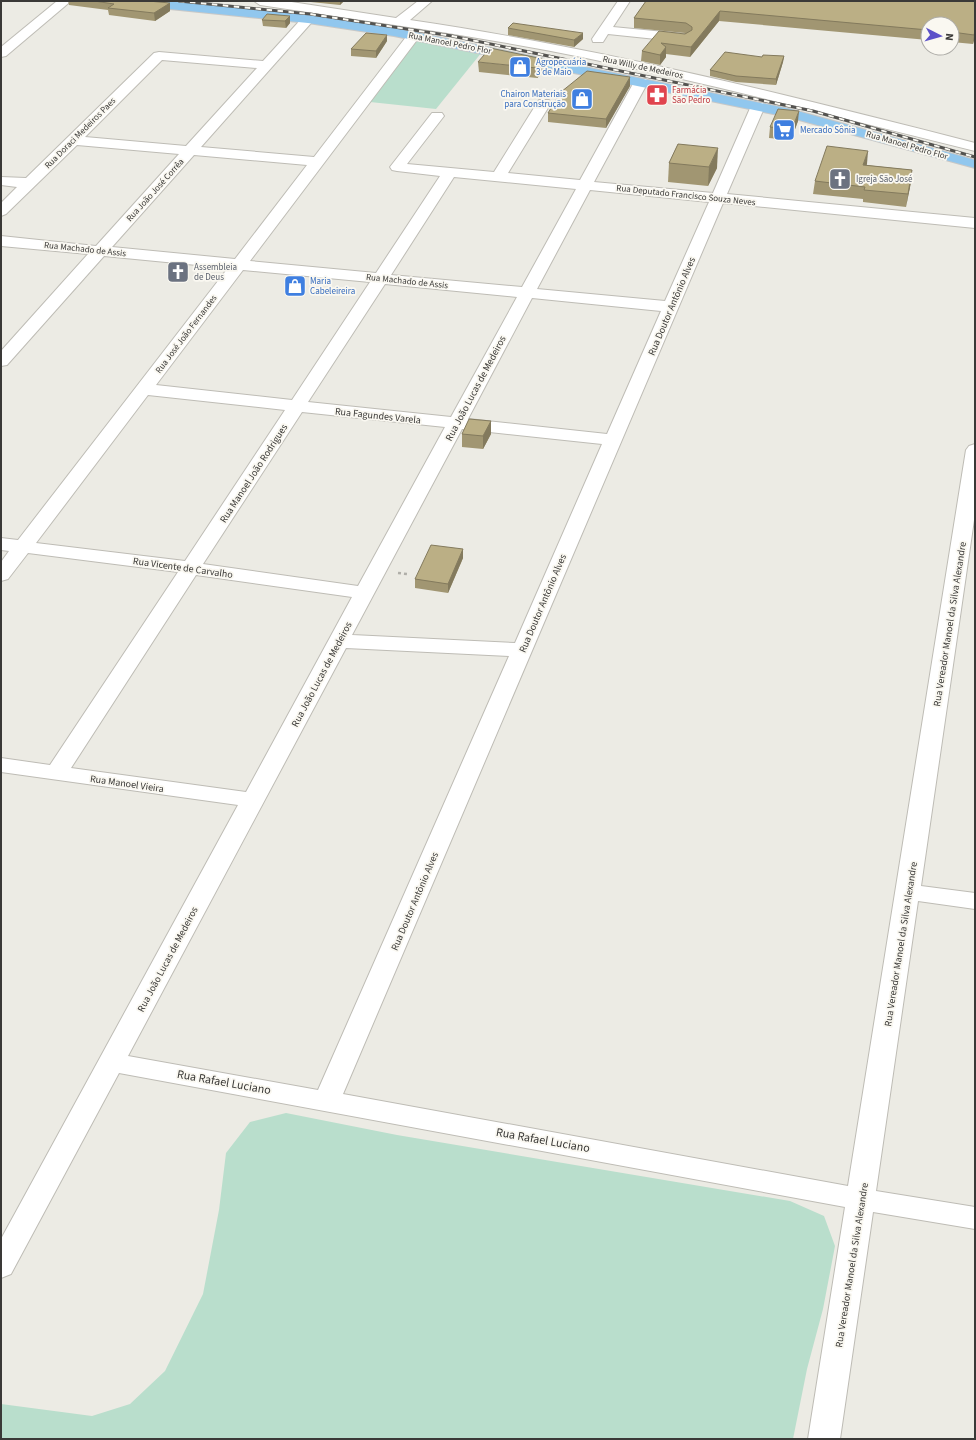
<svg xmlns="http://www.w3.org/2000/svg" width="976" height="1440" font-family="'Source Sans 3',sans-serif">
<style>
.green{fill:#b9decc}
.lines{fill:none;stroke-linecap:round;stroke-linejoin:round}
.minor-casing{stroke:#bebcb5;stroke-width:2}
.major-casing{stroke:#c8c8c7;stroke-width:2}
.path{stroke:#b0afa9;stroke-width:2.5;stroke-dasharray:3 3;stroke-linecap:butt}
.minor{fill:#fff;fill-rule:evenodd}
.major{fill:#91c7ee;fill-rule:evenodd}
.rail-casing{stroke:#545350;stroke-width:3}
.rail{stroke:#faf8f1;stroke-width:2;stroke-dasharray:5.5;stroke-linecap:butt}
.wall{fill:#a19672}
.shaded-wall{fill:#837a5d}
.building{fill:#bbaf85;stroke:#837a5d}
.labels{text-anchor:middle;stroke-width:3.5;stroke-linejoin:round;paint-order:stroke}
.far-street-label{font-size:9px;fill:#3a3937;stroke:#faf8f1}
.far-shop-label{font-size:9px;fill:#366cbe;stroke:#faf8f1;text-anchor:start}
.far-health-label{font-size:9px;fill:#be3a42;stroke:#faf8f1;text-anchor:start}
.far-worship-label{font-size:9px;fill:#5b616d;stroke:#faf8f1;text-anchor:start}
.street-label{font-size:10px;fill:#3a3937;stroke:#faf8f1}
.near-street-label{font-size:12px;fill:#3a3937;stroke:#faf8f1}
</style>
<rect width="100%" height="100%" fill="#ecebe4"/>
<g class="green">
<path d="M417,40L482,52L436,109L370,102Z"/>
<path d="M286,1113L397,1135L790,1201L824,1216L835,1246L823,1309L807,1369L793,1439H1V1404L92,1416L130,1404L165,1371L203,1294L219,1210L226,1153L250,1122Z"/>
</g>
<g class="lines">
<g class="minor-casing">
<g id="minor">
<path d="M57,1H71L6,56L1,57V47Z"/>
<path d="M254,1H285L396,18L418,1H432L410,20C601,48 788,95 975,143V151C846,119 717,85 586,58C478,36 369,21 260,5Z"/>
<path d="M618,1H630L613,27L685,34L691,38L685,42L608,34L603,42H593L592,39Z"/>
<path d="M308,15L312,16L314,19L312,22L201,147L314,157L409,33H419L420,36L250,261L376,273L440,176L397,171L392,170L390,167L432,113H442L444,116L407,164L494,172L537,103L539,100H549L551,103L508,173L580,180L634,82L636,79H646L648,82L594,182L713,193L751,106L753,103H763L765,106L727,194L975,218V228L723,203L343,1094L848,1186L966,450L969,446L975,444V513L921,886L975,893V909L918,901L876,1191L975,1207V1229L873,1212L840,1439H808L845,1207L119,1073L11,1274L1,1278V1239L238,805L1,772V758L50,765L178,572L28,553L8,579L1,581V562L9,551L1,550V538L18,540L228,268L104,256L7,365L1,366V351L88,254L1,246V236L96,246L179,154L77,145L6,214L1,216V203L17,187L1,185V177L26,178L154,53L159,52L263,61L304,16ZM162,60L257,68L186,146L85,137ZM194,155L307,165L235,259L112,247ZM454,177L576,189L522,287L391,275ZM590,190L709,202L665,301L537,289ZM243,270L370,282L292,400L156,385ZM385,284L517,297L451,417L308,402ZM532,298L661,311L607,434L468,419ZM148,395L285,410L185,561L36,543ZM302,412L445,427L358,586L203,564ZM462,429L602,444L515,643L352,635ZM196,575L352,597L246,792L71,768ZM346,648L509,656L318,1090L128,1056Z"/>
</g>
</g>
<g class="major-casing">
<path id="major" d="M124,1H167L308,15L394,28L790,109L975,160V168L788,117L394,36L308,23L130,5Z"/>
</g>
<path class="path" d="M398,573L407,574"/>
<use href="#minor" class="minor"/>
<use href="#major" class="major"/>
<g class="rail-casing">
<path id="rail" d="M179,1L310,14L452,36L813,111L975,157"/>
</g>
<use href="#rail" class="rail"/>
</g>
<g class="wall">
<path d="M68,1H148L170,3V11L155,21L109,15L108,10L69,5Z"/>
<path d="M301,1H344L340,5Z"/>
<path d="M646,1H975V37L973,44L952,42V24H928V40L719,21L690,57L666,54V57L660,65L641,61L642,51L686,33H685L634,28V18Z"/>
<path d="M290,16V23L286,28L263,26L262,20Z"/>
<path d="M508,28L583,39L574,47L508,35Z"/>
<path d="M387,41L376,58L351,56V49Z"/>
<path d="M784,56L783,62L776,85L736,82L710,76V70L762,57Z"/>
<path d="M478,62L548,69L537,78L479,72Z"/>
<path d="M630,86L606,128L548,122V113Z"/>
<path d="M798,121L791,140L769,138L770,127Z"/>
<path d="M678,144L717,168L708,186L668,182L669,163Z"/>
<path d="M867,164L866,165L912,170L911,182L906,207L863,202V199L813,194L815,181Z"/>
<path d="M491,421V434L483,449L462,447V434Z"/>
<path d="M463,549V558L448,593L415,588V579Z"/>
</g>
<g class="shaded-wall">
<path d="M340,1H344L340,5Z"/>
<path d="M170,3V11L155,21L154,13Z"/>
<path d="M720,11L719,21L690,57L691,47Z"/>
<path d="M290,16V23L286,28L285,21Z"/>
<path d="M975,31V37L973,44L974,35Z"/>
<path d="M583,33V39L574,47V40Z"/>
<path d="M387,35V41L376,58V51Z"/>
<path d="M666,47V57L660,65V55Z"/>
<path d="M784,56L783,62L776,85V79Z"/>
<path d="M548,60V69L537,78V68Z"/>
<path d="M630,77V86L606,128V119Z"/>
<path d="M799,111L798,121L791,140L792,129Z"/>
<path d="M718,148L717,168L708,186L709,167Z"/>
<path d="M868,151L867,164L862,177L863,165Z"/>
<path d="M912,170L911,182L906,207L908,194Z"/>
<path d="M491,421V434L483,449V436Z"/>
<path d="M463,549V558L448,593V584Z"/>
</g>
<g class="building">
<path d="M94,1H148L170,3L154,13L108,8L114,4Z"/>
<path d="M646,1H975V31L974,35L952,32V24H928V30L720,11L691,47L661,43L666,47L660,55L642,51L659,31L685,34L692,30V27L686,23L634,18Z"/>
<path d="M267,14L290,16L285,21L262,20Z"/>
<path d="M513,23L583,33L574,40L508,28Z"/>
<path d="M366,33L387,35L376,51L351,49Z"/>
<path d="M490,48L548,60L537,68L478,62Z"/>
<path d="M725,52L762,57L763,55L784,56L776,79L736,76L710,70Z"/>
<path d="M587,71L630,77L606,119L548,113L561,92Z"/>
<path d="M778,109L799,111L792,129L770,127Z"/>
<path d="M678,144L718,148L709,167L669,163Z"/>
<path d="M827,146L868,151L863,165L912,170L908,194L864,190L865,187L815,181Z"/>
<path d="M469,419L491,421L483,436L462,434Z"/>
<path d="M431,545L463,549L448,584L415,579Z"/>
</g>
<defs>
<g id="shop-square" transform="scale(1.15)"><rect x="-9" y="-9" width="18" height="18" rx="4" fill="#3f7fe0" stroke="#faf8f1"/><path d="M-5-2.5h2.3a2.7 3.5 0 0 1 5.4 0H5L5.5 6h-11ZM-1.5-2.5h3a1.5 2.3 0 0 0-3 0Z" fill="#fff"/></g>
<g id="pharmacy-square" transform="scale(1.15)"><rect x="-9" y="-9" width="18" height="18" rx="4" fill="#e0444e" stroke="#faf8f1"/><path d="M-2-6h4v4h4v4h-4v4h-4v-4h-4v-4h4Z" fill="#fff"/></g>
<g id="supermarket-square" transform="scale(1.15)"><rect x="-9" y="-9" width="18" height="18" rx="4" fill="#3f7fe0" stroke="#faf8f1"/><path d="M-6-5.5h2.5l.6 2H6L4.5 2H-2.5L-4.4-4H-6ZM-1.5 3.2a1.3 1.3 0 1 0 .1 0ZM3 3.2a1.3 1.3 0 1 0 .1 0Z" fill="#fff"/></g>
<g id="church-square" transform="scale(1.15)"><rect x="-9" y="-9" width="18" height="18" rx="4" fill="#6b7280" stroke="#faf8f1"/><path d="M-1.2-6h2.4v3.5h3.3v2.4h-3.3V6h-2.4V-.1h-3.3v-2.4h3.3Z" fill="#fff"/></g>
</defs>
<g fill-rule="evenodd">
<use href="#shop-square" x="520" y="67"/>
<use href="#pharmacy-square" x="657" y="95"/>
<use href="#shop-square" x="582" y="99"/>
<use href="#supermarket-square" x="784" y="130"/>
<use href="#church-square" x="840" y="179"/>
<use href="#church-square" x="178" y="272"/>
<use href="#shop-square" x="295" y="286"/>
</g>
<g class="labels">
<g class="far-street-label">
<text transform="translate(450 43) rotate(11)" y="3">Rua Manoel Pedro Flor</text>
<text transform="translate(643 67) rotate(12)" y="3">Rua Willy de Medeiros</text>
<text transform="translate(80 133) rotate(-45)" y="3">Rua Doraci Medeiros Paes</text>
<text transform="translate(907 145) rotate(16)" y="3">Rua Manoel Pedro Flor</text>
<text transform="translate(155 190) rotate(-48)" y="3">Rua João José Corrêa</text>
<text transform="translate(686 195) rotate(6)" y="3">Rua Deputado Francisco Souza Neves</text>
<text transform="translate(85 249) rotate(6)" y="3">Rua Machado de Assis</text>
<text transform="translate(407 281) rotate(6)" y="3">Rua Machado de Assis</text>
<text transform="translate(186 334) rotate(-53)" y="3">Rua José João Fernandes</text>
</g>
<g class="far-shop-label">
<text x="536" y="65">Agropecuária<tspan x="536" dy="10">3 de Maio</tspan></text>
<text x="566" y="97" text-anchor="end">Chairon Materiais<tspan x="566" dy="10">para Construção</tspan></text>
<text x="800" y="133">Mercado Sônia</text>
<text x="310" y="284">Maria<tspan x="310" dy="10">Cabeleireira</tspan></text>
</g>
<g class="far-health-label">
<text x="672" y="93">Farmácia<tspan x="672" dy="10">São Pedro</tspan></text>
</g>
<g class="far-worship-label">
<text x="856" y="182">Igreja São José</text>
<text x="194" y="270">Assembleia<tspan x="194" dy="10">de Deus</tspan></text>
</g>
<g class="street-label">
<text transform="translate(671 306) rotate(-67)" y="4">Rua Doutor Antônio Alves</text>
<text transform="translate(475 388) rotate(-62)" y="4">Rua João Lucas de Medeiros</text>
<text transform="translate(378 415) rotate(6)" y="4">Rua Fagundes Varela</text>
<text transform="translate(253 473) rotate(-57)" y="4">Rua Manoel João Rodrigues</text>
<text transform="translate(183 567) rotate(8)" y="4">Rua Vicente de Carvalho</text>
<text transform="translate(542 603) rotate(-67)" y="4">Rua Doutor Antônio Alves</text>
<text transform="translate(949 624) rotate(-81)" y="4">Rua Vereador Manoel da Silva Alexandre</text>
<text transform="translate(321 674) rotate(-62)" y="4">Rua João Lucas de Medeiros</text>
<text transform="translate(127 783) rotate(8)" y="4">Rua Manoel Vieira</text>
<text transform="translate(414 901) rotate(-67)" y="4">Rua Doutor Antônio Alves</text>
<text transform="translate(900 944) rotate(-81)" y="4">Rua Vereador Manoel da Silva Alexandre</text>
<text transform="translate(167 959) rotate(-62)" y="4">Rua João Lucas de Medeiros</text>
<text transform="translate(851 1265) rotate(-81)" y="4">Rua Vereador Manoel da Silva Alexandre</text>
</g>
<g class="near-street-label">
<text transform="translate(224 1082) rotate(10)" y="4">Rua Rafael Luciano</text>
<text transform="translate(543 1140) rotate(10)" y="4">Rua Rafael Luciano</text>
</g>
</g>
<rect width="976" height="1440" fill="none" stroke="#3a3937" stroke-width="4"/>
<g transform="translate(940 36) rotate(96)"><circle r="19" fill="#faf8f1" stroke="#adaca7"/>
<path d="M0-3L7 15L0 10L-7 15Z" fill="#5c51c9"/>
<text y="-6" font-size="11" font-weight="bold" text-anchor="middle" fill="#3a3937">N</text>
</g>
</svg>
